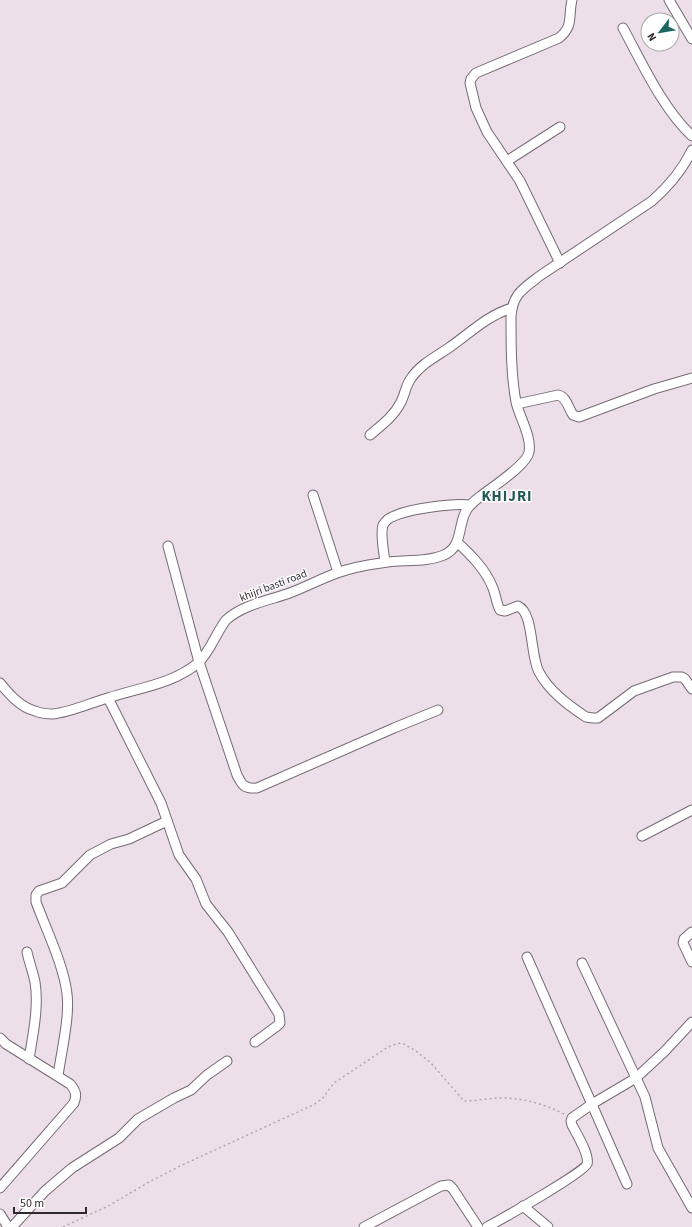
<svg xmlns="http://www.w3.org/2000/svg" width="692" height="1227" font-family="'Source Sans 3',sans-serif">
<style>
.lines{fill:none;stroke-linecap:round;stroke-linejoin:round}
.minor-casing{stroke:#756a73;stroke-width:11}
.path{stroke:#b1a7af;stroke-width:1.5;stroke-dasharray:2 3;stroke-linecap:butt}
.minor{stroke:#fff;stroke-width:9}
.labels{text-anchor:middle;stroke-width:3;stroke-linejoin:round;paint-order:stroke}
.street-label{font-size:11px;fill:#2e2a2d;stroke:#fff}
.district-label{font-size:15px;font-weight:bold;letter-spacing:1px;fill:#205955;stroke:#fff}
</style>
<rect width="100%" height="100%" fill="#ecdfe9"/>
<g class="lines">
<g class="minor-casing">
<g id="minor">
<path d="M669,0L692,39"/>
<path d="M623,28C642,63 663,109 692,136"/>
<path d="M507,161L560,127"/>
<path d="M560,263L520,181L487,132L476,108L470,83L471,79L476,73L559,38C574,26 568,16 572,0"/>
<path d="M517,404L558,395C567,397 568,408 573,415L579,417L654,389L692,378"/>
<path d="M370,435C382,425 394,416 401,402C405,394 406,384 412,377C421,364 437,356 450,347C470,333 488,315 512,308"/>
<path d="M313,495L338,572"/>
<path d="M457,542C471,555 485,569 492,586C496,594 496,603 500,610L505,611L518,606C534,613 530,656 539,672C549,691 568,705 586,717L593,718H598L634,691L673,677H682L685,679L692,689"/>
<path d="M168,546L199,662L237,775C242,785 244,789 257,788L394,728L438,710"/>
<path d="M385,562C384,553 380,534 383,525C385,522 388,518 392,517C407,509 453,503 470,505"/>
<path d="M0,683C9,694 20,707 35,711C40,713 47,714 53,714C71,712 90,703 108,698C138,688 173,684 198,663C210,652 216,633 226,620C243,605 266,601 287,594C304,588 320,579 337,573C351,568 366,565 381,563C401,559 425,563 444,555C462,547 458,528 465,513C468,506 474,501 481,496C492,487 527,465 529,452C532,437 519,416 516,402C511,375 511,345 511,317C512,294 524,288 541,275L652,201C669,186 682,171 692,150"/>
<path d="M108,698L161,803L179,855L196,879L206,904L228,932L279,1014L280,1023L277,1026L255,1042"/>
<path d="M642,836L692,810"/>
<path d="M692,932L684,939L683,943L692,962"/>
<path d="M27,952C29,962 33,972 35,982C39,1007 33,1034 29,1059"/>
<path d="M527,957L627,1184"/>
<path d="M582,963L645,1097L658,1148L692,1208"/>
<path d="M0,1038L6,1044L70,1084C76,1091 77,1095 74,1103L0,1188"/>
<path d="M58,1076C61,1053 70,1017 67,994C64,966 46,929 36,902V895L39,891L62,883L90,855L111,844L129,839L167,821"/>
<path d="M523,1206L548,1227"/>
<path d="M0,1214L8,1227"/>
<path d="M12,1227L45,1191L72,1168L119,1138L138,1119L174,1098L191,1090L207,1075L227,1061"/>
<path d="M364,1227L441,1186L449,1185L453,1189L478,1227"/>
<path d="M487,1227C500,1220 585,1172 587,1164C590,1155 576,1133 572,1125L571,1121L572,1118L592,1104L636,1078L665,1051L692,1022"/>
</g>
</g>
<path class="path" d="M63,1227L108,1206L151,1181L180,1166L313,1105L322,1099L334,1083L388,1047L396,1044L402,1043L416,1051L431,1063L464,1101C476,1101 489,1098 501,1098C524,1098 544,1104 564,1114"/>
<use href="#minor" class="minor"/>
</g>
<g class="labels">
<g class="street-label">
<text transform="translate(273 585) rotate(-21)" y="4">khijri basti road</text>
</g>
<g class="district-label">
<text x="507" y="501">KHIJRI</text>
</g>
</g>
<g transform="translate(660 32) rotate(239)"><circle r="19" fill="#ffffff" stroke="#abaaab"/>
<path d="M0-3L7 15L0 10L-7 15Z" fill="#1a6660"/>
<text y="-6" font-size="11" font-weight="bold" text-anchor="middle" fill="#2e2a2d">N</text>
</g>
<path d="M14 1207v6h72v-6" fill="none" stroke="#2e2a2d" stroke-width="2"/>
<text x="20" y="1207" font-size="12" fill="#2e2a2d" stroke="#ffffff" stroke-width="3" paint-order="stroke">50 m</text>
</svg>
